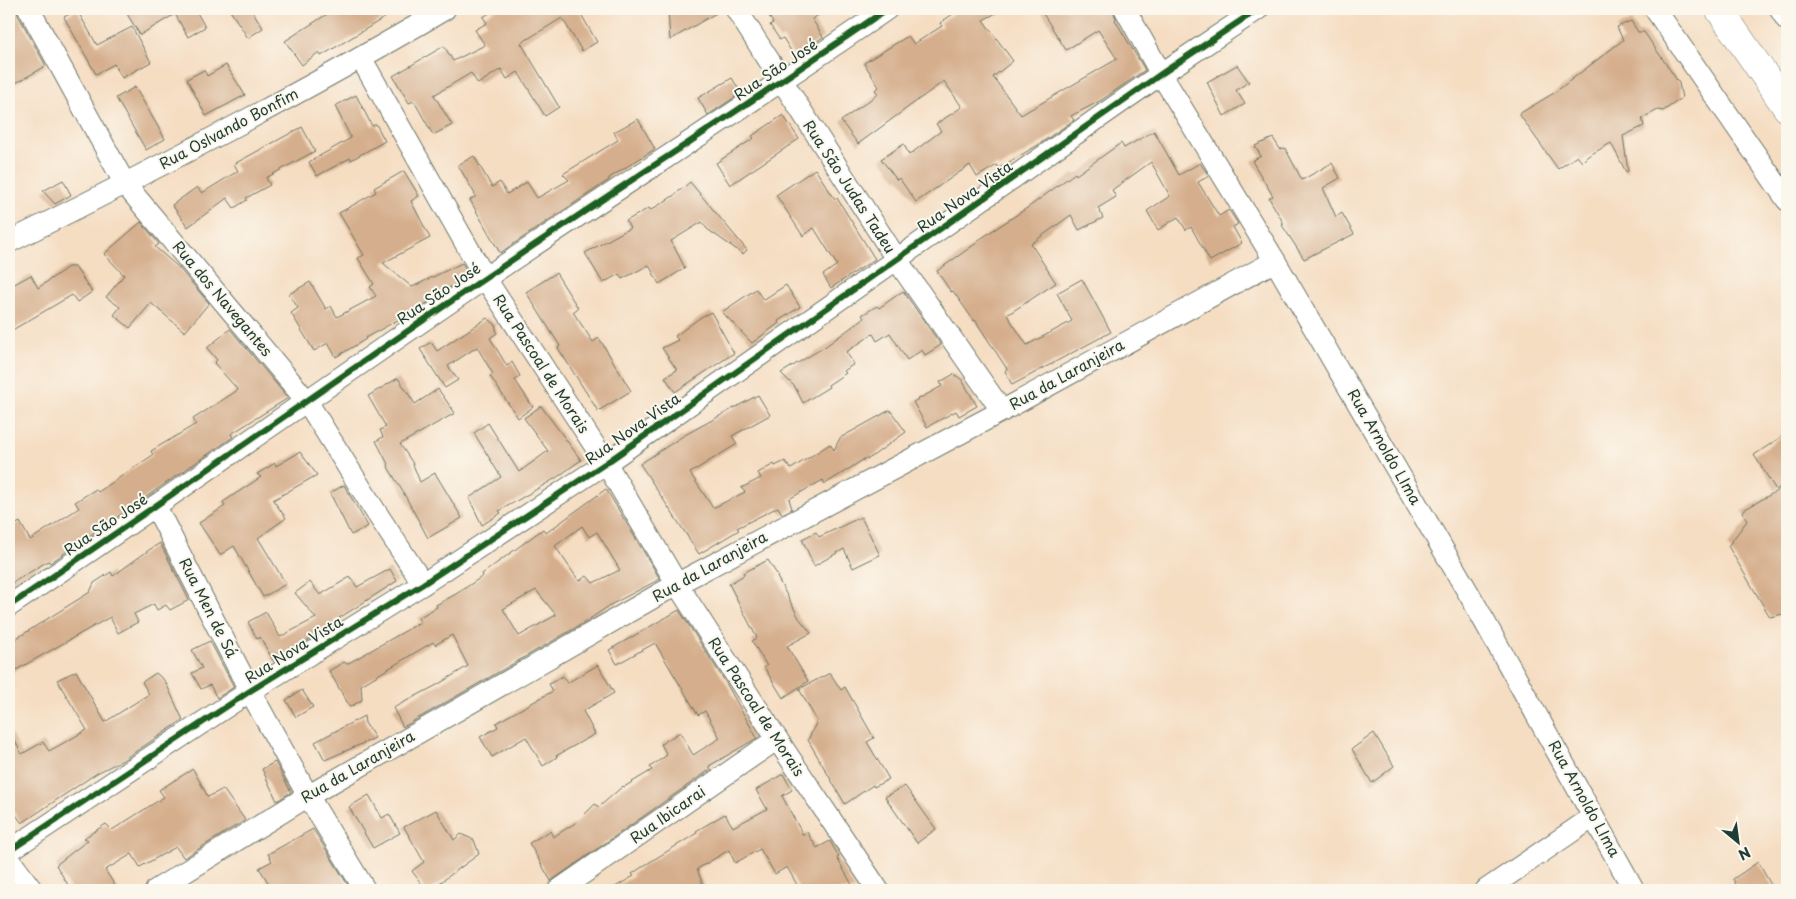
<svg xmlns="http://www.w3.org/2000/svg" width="1796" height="899" font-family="'Playpen Sans',sans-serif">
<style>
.building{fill:#d5af8d;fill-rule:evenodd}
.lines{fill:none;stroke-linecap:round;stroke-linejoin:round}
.minor-casing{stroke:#6a7566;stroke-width:23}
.highway-casing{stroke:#6a7566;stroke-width:29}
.minor{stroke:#fff;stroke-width:21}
.highway{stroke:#fff;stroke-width:28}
.cycleway-casing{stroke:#fbf7ec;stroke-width:9}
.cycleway{stroke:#1b5e20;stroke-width:6}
.labels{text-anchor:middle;stroke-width:4;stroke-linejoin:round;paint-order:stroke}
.street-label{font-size:15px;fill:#1f3d34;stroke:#fbf7ec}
</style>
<rect width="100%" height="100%" fill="#fbf7ec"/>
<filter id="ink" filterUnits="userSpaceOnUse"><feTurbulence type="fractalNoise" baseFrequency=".02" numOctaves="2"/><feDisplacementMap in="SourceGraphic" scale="10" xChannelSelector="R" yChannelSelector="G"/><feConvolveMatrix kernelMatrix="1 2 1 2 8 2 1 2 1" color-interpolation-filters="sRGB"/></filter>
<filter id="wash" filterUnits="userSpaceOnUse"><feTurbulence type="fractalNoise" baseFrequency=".0096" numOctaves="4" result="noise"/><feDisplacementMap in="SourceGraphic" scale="20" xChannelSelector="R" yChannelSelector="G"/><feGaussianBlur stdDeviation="1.12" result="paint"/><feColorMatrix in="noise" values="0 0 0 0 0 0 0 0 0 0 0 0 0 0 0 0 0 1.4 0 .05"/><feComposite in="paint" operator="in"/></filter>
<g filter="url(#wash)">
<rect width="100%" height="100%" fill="#f5ddc2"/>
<g id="blocks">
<g class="building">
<path d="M9,9H17L18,15L46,66L9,87Z"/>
<path d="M124,9H195L205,27L188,37L175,14L140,35Z"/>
<path d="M229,9H251L263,28L248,38Z"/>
<path d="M335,9H399L321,56L319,52L302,65L285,41Z"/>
<path d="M496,9H578L597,42L582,51L562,18L521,43L559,107L545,116L518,72L507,79L501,69L478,84L471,73L434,95L452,125L433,135L414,101L409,103L393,76L444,46L453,61L485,45L475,30L487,23L483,17Z"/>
<path d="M668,9H723L670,40Z"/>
<path d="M765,9H829L812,19L823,37L795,57L783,38L780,40L770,25L773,23Z"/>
<path d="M960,9H1004L983,20L1013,61L993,77L1021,115L1117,59L1098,30L1066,50L1040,9H1113L1116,19L1115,20L1145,70L1100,101L1071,116L1074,120L1038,145L999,168L997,165L977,177L970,165L916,202L899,178L897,180L881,159L904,144L909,155L941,131L936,124L962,107L944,81L858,144L841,121L878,94L875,90L879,87L864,63L908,36L914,44L942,26L940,23Z"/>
<path d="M77,10L97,45L132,27L151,62L122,78L114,64L96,74L64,17Z"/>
<path d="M1631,21L1638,32H1644L1679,83L1682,98L1663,111L1658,110L1642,118L1644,126L1623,136L1628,171L1626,172L1611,143L1588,156L1582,162L1577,156L1558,169L1519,114L1554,93L1623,40L1617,27Z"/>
<path d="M226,65L245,95L206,116L187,79L204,70L207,76Z"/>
<path d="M1237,65L1249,82L1236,90L1245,104L1224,116L1207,82Z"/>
<path d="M732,78L741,93L708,115L698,98Z"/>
<path d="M135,87L165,139L146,150L116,98Z"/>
<path d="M356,95L372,126L376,124L385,141L351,160L350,158L317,176L309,162L351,138L335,106Z"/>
<path d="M783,115L799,139L730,185L716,163L754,138L752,136Z"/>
<path d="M638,119L655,149L609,178V180L500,253L470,200L476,196L458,165L474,156L492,187L500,182L507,194L527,182L537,198L569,180L563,174L618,140L614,132Z"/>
<path d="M302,127L315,151L266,178L270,185L246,198L247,200L234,208L227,198L188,227L172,205L197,187L202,193L238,171L234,164Z"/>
<path d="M1154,131L1179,175L1200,163L1209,176L1198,182L1219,216L1229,210L1238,224L1233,227L1242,243L1210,261L1191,227L1186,230L1178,217L1158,230L1147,211L1170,196L1151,162L1112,190L1116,197L1098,208L1103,218L1079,230L1071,215L1031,244L1056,283L1007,315L1027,345L1072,321L1057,293L1082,279L1111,332L1012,385L1005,371L1007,369L975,320L974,321L953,291L951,292L937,271L978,242L977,241L1030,206L1075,173L1076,175L1121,143L1124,148Z"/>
<path d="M1273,138L1280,149L1285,148L1302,180L1332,163L1340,178L1323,188L1336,217L1342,213L1354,234L1304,259L1282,225L1284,224L1269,198L1273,196L1252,161L1261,156L1255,146Z"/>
<path d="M815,169L835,199L837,198L875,259L831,288L823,275L837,265L814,228L803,236L776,195Z"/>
<path d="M404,171L419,196L411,201L430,238L383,263L412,287L462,263L469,274L418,309L365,338L366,339L336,357L328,343L314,351L291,313L298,308L289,294L310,282L326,309L331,306L337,317L376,296L370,287L374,284L358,258L364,255L339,213L376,192L374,188Z"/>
<path d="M63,180L71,195L55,204L43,191Z"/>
<path d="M690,182L747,250L743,254L707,229L702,222L671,241L685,268L659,284L649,265L622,279L619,274L603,283L585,253L630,228L626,221L649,208L651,210L673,196Z"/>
<path d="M141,222L159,244L155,247L177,266L209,303L185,332L151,303L130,328L114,315L120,307L106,297L124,275L104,254Z"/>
<path d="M68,267H75L92,292L77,302L72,295L9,332V287L31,275L38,288Z"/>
<path d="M556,273L578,308L573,312L593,342L599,338L631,391L598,411L558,348L560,346L526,292Z"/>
<path d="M786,285L800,307L778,321L779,323L752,343L722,312L756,289L763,300Z"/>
<path d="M903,291L941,345L925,355L922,350L907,360L890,333L877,341L873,334L846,352L854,364L844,371L846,373L828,385L829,387L803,403L795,387L781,373L826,346L864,318L862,315L877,306L879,308Z"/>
<path d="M711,312L734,353L675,392L665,377L677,370L662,348L678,340L675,336L701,317Z"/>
<path d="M487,318L495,324L497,333L490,338L507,366L512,362L520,376L515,380L533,407L518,418L490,376L493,374L477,347L448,366L458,380L445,388L420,349L431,342L437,351Z"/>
<path d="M230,329L288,398L231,434L233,437L50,563L48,561L9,585V528L20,522L30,540L79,508L75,502L96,489L98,492L153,455L151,451L196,424L193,419L238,390L214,363L217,360L207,348Z"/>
<path d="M954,374L962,380L977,406L959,416L956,411L927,427L913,402L942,386L940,382Z"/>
<path d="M398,378L415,404L438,389L455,413L400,444L412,462L420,482L435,473L462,518L428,538L403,492L388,467L389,466L376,441L383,437L380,430L386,427L368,396Z"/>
<path d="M758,395L770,415L732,436L737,444L690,473L713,508L745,492L741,488L761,478L758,473L774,464L775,466L785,461L791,469L830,444L834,450L840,438L890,410L906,432L867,460L866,458L825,484L823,480L789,499L792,509L782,514L778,507L737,528L739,530L699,554L640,464L683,436Z"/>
<path d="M541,406L581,460L556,478L499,511L501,513L482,525L469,498L501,477L474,433L488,423L519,472L548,451L524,418Z"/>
<path d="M1787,433V481L1776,490L1754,455Z"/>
<path d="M300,452L317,475L273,500L286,518L258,538L286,584L263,597L234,546L220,555L199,523L225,506L223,502L261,477L257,474L275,463L276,466Z"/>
<path d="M344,485L368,526L351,535L330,493Z"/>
<path d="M1787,485V613L1770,617L1728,546L1747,521L1742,511Z"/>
<path d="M606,489L660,579L612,604L582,624L403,727L393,708L437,685L468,666L452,635L435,645L433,642L361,685L362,700L350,707L329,671L344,662L347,664L421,622L418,618L437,607L436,605L456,594L483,576L482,574L543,529L546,533ZM582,526L589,537L597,532L620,570L593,583L587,576L579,581L555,546ZM536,590L556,615L519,636L503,609Z"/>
<path d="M861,517L880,555L853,568L844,549L814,566L802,539L816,532L819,537Z"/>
<path d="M160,543L189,600L170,610L166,605L157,610L154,604L134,614L138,622L118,633L110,617L9,674V643L90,592L94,583L111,572L113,576L149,550Z"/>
<path d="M768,560L778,576L777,577L799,618L811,633L787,646L808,681L783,698L764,667L767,666L752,641L757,638L729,584L744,575L743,573Z"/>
<path d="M390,569L397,581L333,622L334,624L274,662L260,637L257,639L248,622L266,612L280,637L316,618L295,593L310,582L320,595L350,577L357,587Z"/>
<path d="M679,610L726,683L757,738L709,766L711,769L551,881L529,843L550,831L553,837L577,822L595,804L599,807L623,786L624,787L652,770L650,767L667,755L661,744L680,732L693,755L720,738L705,711L698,715L655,643L617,664L609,650Z"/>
<path d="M210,641L234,687L217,698L210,685L201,689L192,673L202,668L192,650Z"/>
<path d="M598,665L614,693L583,711L595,734L556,756L557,757L543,766L526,737L492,757L480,737L498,727L496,723L553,691L549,684L563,676L567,683Z"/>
<path d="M76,671L105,722L149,694L142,682L156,673L165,681L183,720L123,760L97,773L22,823L9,806V730L22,754L43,742L49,751L87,730L57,680Z"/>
<path d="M830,673L841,690L845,687L874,738L867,742L889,779L874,787L873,785L845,804L808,740L817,721L799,689Z"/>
<path d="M302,690L313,707L296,717L286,700Z"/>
<path d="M364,716L365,723L375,738L325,760L315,742Z"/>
<path d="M1374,733L1394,766L1372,783L1352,749Z"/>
<path d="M275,762L291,792L277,801L262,769Z"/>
<path d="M193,769L208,797L223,789L245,820L184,858L176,847L140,867L132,854L105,870L118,890H71L56,865L88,840L84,838L106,824L112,830L164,797L159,790Z"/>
<path d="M783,774L792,790L782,796L803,835L807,832L817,848L830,841L839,857L837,858L855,890H800L787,867L775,874L760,849L735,863L729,850L697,869L705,890H610L634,876L632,874L645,865L697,833L696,831L725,814L733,827L767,809L756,790Z"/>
<path d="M905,786L936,829L917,843L885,797Z"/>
<path d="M369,795L382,818L389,814L400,833L373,848L349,807Z"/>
<path d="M436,810L454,840L461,834L474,840L479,854L430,890H426L412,871L424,862L404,827Z"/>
<path d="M313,829L351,890H273L259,868L272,861L268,854Z"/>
<path d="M1758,862L1774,890H1739L1733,879Z"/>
</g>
</g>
</g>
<g filter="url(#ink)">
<use href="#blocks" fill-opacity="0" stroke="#6a7566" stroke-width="1"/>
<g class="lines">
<g class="minor-casing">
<g id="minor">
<path d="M29,9L125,184L306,400L374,509L423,584"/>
<path d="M736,9L897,260L1002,411"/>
<path d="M1125,9L1161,74L1275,261L1472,599L1634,890"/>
<path d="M1655,9L1787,200"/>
<path d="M1780,9L1787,20"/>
<path d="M361,58L485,278L606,463L677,584L777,739L878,890"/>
<path d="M9,242C156,169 303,93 445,9"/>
<path d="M156,507L250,691L308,796L365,890"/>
<path d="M9,606C165,501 319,391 475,285C612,192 751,103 887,9"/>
<path d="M9,851L250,691L423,584L606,463L1161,74L1258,9"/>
<path d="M9,859L32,890"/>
<path d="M156,890L308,796L677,584L1002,411L1275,261"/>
<path d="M559,890L777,739"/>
<path d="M1486,890L1593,817"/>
</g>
</g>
<g class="highway-casing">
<path id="highway" d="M1719,9L1787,108"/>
</g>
<use href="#minor" class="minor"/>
<use href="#highway" class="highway"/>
<g class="cycleway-casing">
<g id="cycleway">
<path d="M9,606C165,501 319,391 475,285C612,192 751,103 887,9"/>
<path d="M9,851L250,691L423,584L606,463L1161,74L1258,9"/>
</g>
</g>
<use href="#cycleway" class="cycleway"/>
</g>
</g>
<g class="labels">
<g class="street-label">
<text transform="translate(776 70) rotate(-34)" y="5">Rua São José</text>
<text transform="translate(229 129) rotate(-28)" y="5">Rua Oslvando Bonfim</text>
<text transform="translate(849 187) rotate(57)" y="5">Rua São Judas Tadeu</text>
<text transform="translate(965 197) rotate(-35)" y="5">Rua Nova Vista</text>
<text transform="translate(439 294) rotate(-34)" y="5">Rua São José</text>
<text transform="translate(222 299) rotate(50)" y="5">Rua dos Navegantes</text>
<text transform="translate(541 364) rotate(57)" y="5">Rua Pascoal de Morais</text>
<text transform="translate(1067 375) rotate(-29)" y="5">Rua da Laranjeira</text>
<text transform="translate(633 429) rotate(-35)" y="5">Rua Nova Vista</text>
<text transform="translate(1384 447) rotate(60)" y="5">Rua Arnoldo LIma</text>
<text transform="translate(106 525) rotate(-34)" y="5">Rua São José</text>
<text transform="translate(710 567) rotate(-29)" y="5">Rua da Laranjeira</text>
<text transform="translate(208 608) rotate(63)" y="5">Rua Men de Sá</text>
<text transform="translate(294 650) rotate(-32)" y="5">Rua Nova Vista</text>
<text transform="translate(756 707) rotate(57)" y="5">Rua Pascoal de Morais</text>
<text transform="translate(358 767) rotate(-30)" y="5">Rua da Laranjeira</text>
<text transform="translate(1584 799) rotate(61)" y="5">Rua Arnoldo LIma</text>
<text transform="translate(668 815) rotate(-35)" y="5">Rua Ibicarai</text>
</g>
</g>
<rect width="1796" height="899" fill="none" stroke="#fbf7ec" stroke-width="30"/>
<g transform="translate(1738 842) rotate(151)" stroke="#fbf7ec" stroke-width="4" paint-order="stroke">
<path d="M0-4L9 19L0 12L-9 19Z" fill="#1f3d34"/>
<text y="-8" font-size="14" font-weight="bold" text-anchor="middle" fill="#1f3d34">N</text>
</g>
</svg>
